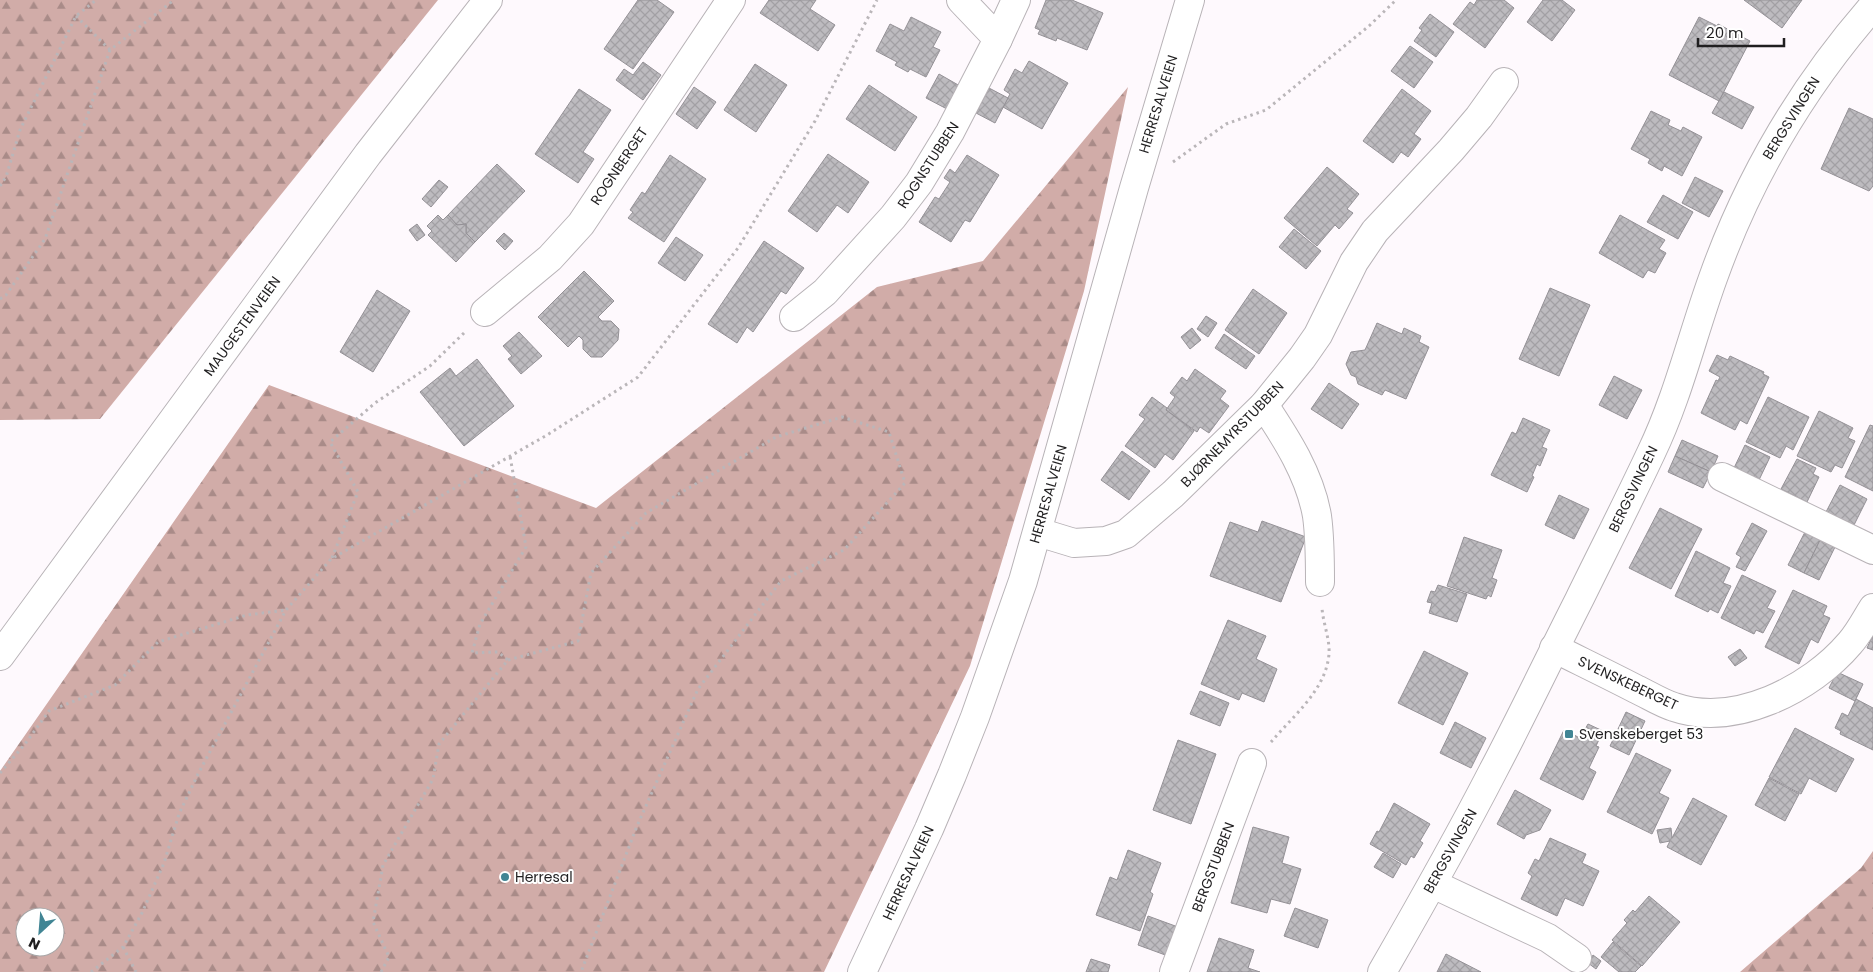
<svg xmlns="http://www.w3.org/2000/svg" width="1873" height="972" font-family="Poppins,sans-serif">
<style>
.forest{fill:url(#forest-firs);fill-rule:evenodd}
.building{fill:url(#building-cross-hatch);stroke:#949196}
.lines{fill:none;stroke-linecap:round;stroke-linejoin:round}
.minor-casing{stroke:#b8b3b7;stroke-width:30}
.major-casing{stroke:#b8b3b7;stroke-width:30}
.path{stroke:#bab6b9;stroke-width:3;stroke-dasharray:2.5 4;stroke-linecap:butt}
.minor{stroke:#fff;stroke-width:28}
.major{stroke:#fff;stroke-width:28}
.poi-dot{fill:#418594;stroke:#fff;stroke-width:2}
.labels{text-anchor:middle;stroke-width:4;stroke-linejoin:round;paint-order:stroke}
.street-label{font-size:14px;fill:#201f20;stroke:#fff}
.poi-label{font-size:14px;fill:#201f20;stroke:#fff;text-anchor:start}
</style>
<defs>
<pattern id="forest-firs" width="22" height="20" patternUnits="userSpaceOnUse" patternTransform="scale(1.25)"><rect width="22" height="20" fill="#d1aca8"/><path d="M5 1l3.5 6h-7zM16 11l3.5 6h-7z" fill="#a98b88"/></pattern>
<pattern id="building-cross-hatch" width="8" height="8" patternUnits="userSpaceOnUse" patternTransform="scale(1.25)"><rect width="8" height="8" fill="#bdbbbf"/><path d="M0 0l8 8M0 8l8-8" fill="none" stroke="#a2a0a4"/></pattern>
</defs>
<rect width="100%" height="100%" fill="#fef9fd"/>
<g class="forest">
<path d="M0,0H438L100,419L0,420Z"/>
<path d="M1128,87L1084,291L970,666L824,972H0V771L269,385L596,508L877,287L983,261ZM25,917H55V947H25Z"/>
<path d="M1873,851V972H1740L1861,868Z"/>
</g>
<g class="building">
<path d="M638,0H657L674,12L633,69L604,49Z"/>
<path d="M769,0H816L810,9L835,25L818,51L760,13Z"/>
<path d="M1046,0H1072L1103,13L1087,50L1057,38L1056,41L1038,34L1040,30L1035,28Z"/>
<path d="M1477,0H1504L1514,8L1485,48L1453,24L1470,2L1474,5Z"/>
<path d="M1543,0H1562L1575,10L1552,41L1527,22Z"/>
<path d="M1744,0H1802L1782,28Z"/>
<path d="M1430,14L1454,32L1436,57L1414,41L1422,30L1419,28Z"/>
<path d="M911,17L941,32L933,47L940,50L926,77L910,69L908,72L895,65L897,62L876,51L890,24L904,31Z"/>
<path d="M1699,17L1717,26L1718,24L1750,41L1719,101L1669,75Z"/>
<path d="M1410,46L1433,62L1414,88L1391,71Z"/>
<path d="M1029,61L1068,83L1042,129L1003,107L1010,94L1004,90L1015,69L1022,73Z"/>
<path d="M643,62L661,75L643,100L616,80L624,69L633,75Z"/>
<path d="M755,64L787,85L756,132L724,110Z"/>
<path d="M939,74L960,86L947,109L926,98Z"/>
<path d="M869,85L917,117L895,151L846,119Z"/>
<path d="M694,87L716,102L697,129L676,114Z"/>
<path d="M989,88L1008,98L995,123L976,113Z"/>
<path d="M579,89L611,110L583,152L594,159L578,183L535,154Z"/>
<path d="M1402,89L1431,111L1414,134L1421,139L1408,157L1401,152L1393,163L1363,141Z"/>
<path d="M1724,92L1754,107L1742,129L1712,113Z"/>
<path d="M1849,108L1873,119V186L1869,191L1821,169Z"/>
<path d="M1651,111L1670,120L1668,125L1681,131L1683,127L1702,137L1682,176L1664,166L1662,171L1648,163L1650,159L1631,149Z"/>
<path d="M828,154L869,182L848,213L837,205L817,232L788,211Z"/>
<path d="M670,155L706,179L664,242L628,218L633,212L630,210L642,192L645,194Z"/>
<path d="M967,155L999,175L970,222L965,220L951,242L919,222L935,197L939,199L950,182L944,178L950,169L955,173Z"/>
<path d="M497,164L525,191L475,242L466,233V224L457,225L448,215Z"/>
<path d="M1327,167L1359,194L1347,209L1353,213L1339,229L1335,225L1317,246L1284,218Z"/>
<path d="M1695,177L1723,191L1709,217L1682,203Z"/>
<path d="M439,180L448,187L431,207L422,199Z"/>
<path d="M1663,195L1693,212L1678,239L1647,222Z"/>
<path d="M438,215L443,220L448,215L457,225L466,224V233L475,242L456,262L428,235L432,231L427,226Z"/>
<path d="M1620,215L1665,240L1659,249L1666,253L1655,273L1648,270L1643,278L1599,253Z"/>
<path d="M417,224L425,235L417,241L409,230Z"/>
<path d="M1294,229L1321,251L1306,269L1279,247Z"/>
<path d="M504,233L513,241L505,250L496,241Z"/>
<path d="M676,237L703,255L685,281L658,263Z"/>
<path d="M764,241L804,268L786,294L781,291L753,332L747,327L737,343L708,324Z"/>
<path d="M584,271L614,301L598,317L602,321H611L619,329L618,340L602,357H591L583,349V340L579,336L568,347L538,317Z"/>
<path d="M1550,288L1590,305L1559,376L1519,359Z"/>
<path d="M1253,289L1287,313L1259,354L1225,330Z"/>
<path d="M377,290L410,311L373,372L340,352Z"/>
<path d="M1206,316L1217,323L1208,337L1197,329Z"/>
<path d="M1377,323L1402,334L1404,328L1421,336L1419,342L1429,347L1406,399L1385,390L1382,395L1358,384L1356,377L1351,375L1346,364L1351,352L1365,350Z"/>
<path d="M1192,328L1201,340L1190,349L1181,337Z"/>
<path d="M519,332L542,356L521,374L508,359L512,356L503,346Z"/>
<path d="M1224,334L1255,356L1246,369L1215,348Z"/>
<path d="M1717,355L1728,360L1730,356L1764,372L1763,374L1769,377L1747,424L1740,420L1735,430L1701,413L1716,380L1718,381L1720,377L1709,371Z"/>
<path d="M477,359L514,406L464,446L420,392L450,368L456,376Z"/>
<path d="M1195,369L1226,391L1220,399L1229,406L1209,433L1200,427L1197,432L1166,410L1175,397L1170,393L1182,377L1187,381Z"/>
<path d="M1614,376L1642,390L1627,419L1599,405Z"/>
<path d="M1329,383L1359,404L1342,429L1311,409Z"/>
<path d="M1152,397L1167,408L1166,410L1194,431L1173,460L1165,454L1155,468L1125,446L1145,419L1139,415Z"/>
<path d="M1768,397L1809,417L1793,450L1786,446L1780,458L1746,442Z"/>
<path d="M1819,411L1853,428L1848,438L1855,441L1842,468L1835,465L1831,472L1797,456Z"/>
<path d="M1523,418L1550,430L1542,447L1547,449L1540,466L1537,464L1532,476L1534,477L1527,492L1491,475L1512,432L1516,434Z"/>
<path d="M1870,425L1873,426V491L1845,477Z"/>
<path d="M1682,440L1718,456L1711,472L1675,456Z"/>
<path d="M1745,445L1770,457L1759,480L1734,468Z"/>
<path d="M1122,451L1150,471L1129,500L1101,480Z"/>
<path d="M1675,456L1711,472L1703,488L1668,472Z"/>
<path d="M1797,459L1816,468L1813,474L1819,477L1807,502L1781,489Z"/>
<path d="M1840,485L1867,499L1854,525L1826,512Z"/>
<path d="M1559,495L1589,509L1574,539L1545,525Z"/>
<path d="M1660,508L1702,529L1671,589L1629,568Z"/>
<path d="M1262,521L1306,537L1281,602L1210,576L1230,522L1258,532Z"/>
<path d="M1752,523L1767,531L1745,571L1736,567L1741,557L1736,554Z"/>
<path d="M1805,532L1820,540L1804,573L1788,565Z"/>
<path d="M1464,537L1502,550L1492,578L1497,580L1491,597L1488,595L1486,599L1447,586Z"/>
<path d="M1820,540L1835,547L1819,580L1804,573Z"/>
<path d="M1696,551L1730,568L1723,583L1731,586L1718,613L1710,609L1708,612L1675,596Z"/>
<path d="M1742,575L1776,591L1767,608L1775,611L1763,633L1756,630L1754,634L1721,618Z"/>
<path d="M1438,585L1467,594L1457,622L1429,613L1432,603L1427,602L1431,591L1435,592Z"/>
<path d="M1793,590L1827,606L1823,615L1830,618L1818,643L1811,639L1799,664L1765,647Z"/>
<path d="M1228,620L1266,636L1256,659L1277,669L1264,702L1242,693L1239,700L1201,684Z"/>
<path d="M1873,635V650L1867,648Z"/>
<path d="M1740,649L1747,658L1735,666L1728,657Z"/>
<path d="M1424,651L1468,673L1443,725L1398,703Z"/>
<path d="M1837,672L1863,684L1855,701L1829,688Z"/>
<path d="M1200,691L1229,703L1220,726L1190,714Z"/>
<path d="M1856,699L1873,708V750L1840,734L1841,731L1835,728L1842,713L1848,716Z"/>
<path d="M1626,712L1645,721L1629,755L1610,746Z"/>
<path d="M1455,722L1486,738L1471,768L1440,753Z"/>
<path d="M1588,724L1603,731L1596,746L1599,747L1589,768L1596,772L1583,800L1540,779L1564,730L1580,738Z"/>
<path d="M1795,728L1854,759L1836,792L1809,778L1801,794L1769,777Z"/>
<path d="M1178,740L1216,754L1191,824L1153,810Z"/>
<path d="M1636,753L1671,770L1659,793L1669,798L1652,834L1607,812Z"/>
<path d="M1769,778L1799,794L1785,821L1755,805Z"/>
<path d="M1515,790L1551,810L1540,830L1526,835L1524,839L1497,824Z"/>
<path d="M1693,798L1727,816L1701,865L1667,847L1670,841L1660,843L1657,830L1671,828L1672,838Z"/>
<path d="M1394,803L1430,824L1420,841L1423,843L1414,858L1411,856L1406,865L1370,844L1377,831L1379,832Z"/>
<path d="M1253,827L1289,837L1282,863L1301,869L1290,904L1271,899L1267,913L1231,903Z"/>
<path d="M1550,838L1586,854L1582,863L1599,871L1583,906L1565,898L1557,916L1521,899L1532,876L1528,873L1535,859L1539,861Z"/>
<path d="M1128,850L1161,863L1150,892L1153,894L1140,931L1096,915L1110,877L1117,880Z"/>
<path d="M1383,853L1401,864L1393,878L1374,867Z"/>
<path d="M1649,896L1680,922L1642,966L1612,940L1627,923L1624,920L1633,910L1635,912Z"/>
<path d="M1295,908L1328,920L1318,948L1284,936Z"/>
<path d="M1148,916L1178,927L1168,956L1138,945Z"/>
<path d="M1219,938L1254,950L1248,968L1260,972H1207Z"/>
<path d="M1613,942L1641,966L1635,972H1619L1601,957Z"/>
<path d="M1446,954L1481,972H1437Z"/>
<path d="M1593,955L1601,961L1596,969L1588,963Z"/>
<path d="M1091,959L1110,965L1108,972H1086Z"/>
</g>
<g class="lines">
<g class="minor-casing">
<g id="minor">
<path d="M961,0L998,39L1016,0"/>
<path d="M485,312L550,258L581,224L731,0"/>
<path d="M794,317L825,292L893,217L919,183L950,132L998,39"/>
<path d="M1264,405C1286,438 1310,475 1317,516C1320,537 1320,560 1320,582"/>
<path d="M1722,477L1873,550"/>
<path d="M1038,532L1074,543L1106,541L1126,534L1173,494L1264,405L1302,358L1318,335L1354,262L1375,231L1451,150L1479,117L1504,82"/>
<path d="M1554,648C1582,662 1609,675 1636,689C1649,695 1661,703 1674,707C1735,728 1811,689 1850,643C1859,633 1866,619 1873,608"/>
<path d="M1433,884L1548,938L1577,958"/>
<path d="M862,972L929,829L952,775L975,717L1023,581L1134,188L1190,0"/>
<path d="M1174,972L1252,763"/>
<path d="M1382,972C1420,906 1458,839 1493,771C1523,714 1550,657 1579,600C1603,551 1628,502 1651,453C1678,397 1692,336 1713,278C1749,177 1803,86 1873,6"/>
</g>
</g>
<g class="major-casing">
<path id="major" d="M0,656L368,154L488,0"/>
</g>
<g class="path">
<path d="M76,16L110,50"/>
<path d="M1173,162L1226,124L1266,110L1369,26L1396,0"/>
<path d="M0,186L6,177L20,130L76,16L96,0"/>
<path d="M0,299L6,295L45,239L110,50L174,0"/>
<path d="M332,558L358,492L330,442L375,403L430,366L465,332"/>
<path d="M508,660L578,641L591,573L646,513L776,437L842,417L889,432L905,483L844,550L781,581L698,689L637,826L581,972"/>
<path d="M1271,742C1293,716 1326,690 1329,654C1330,639 1323,623 1322,608"/>
<path d="M0,773L25,744L49,711L115,685L158,642L247,615L286,610"/>
<path d="M123,947L136,972"/>
<path d="M91,972L123,947L142,913L164,863L179,814L198,774L286,610L331,559L547,435L638,377L738,248L815,121L877,0"/>
<path d="M381,972L389,957L373,922L383,865L433,779L439,744L508,660L498,652L472,653L480,624L526,547L510,456"/>
</g>
<use href="#minor" class="minor"/>
<use href="#major" class="major"/>
</g>
<g class="poi-dot">
<rect x="1564" y="729" width="10" height="10" rx="2.5"/>
<circle cx="505" cy="877" r="5"/>
</g>
<g class="labels">
<g class="street-label">
<text transform="translate(1158 104) rotate(-73)" y="5">HERRESALVEIEN</text>
<text transform="translate(1791 118) rotate(-58)" y="5">BERGSVINGEN</text>
<text transform="translate(928 165) rotate(-57)" y="5">ROGNSTUBBEN</text>
<text transform="translate(619 166) rotate(-56)" y="5">ROGNBERGET</text>
<text transform="translate(242 326) rotate(-54)" y="5">MAUGESTENVEIEN</text>
<text transform="translate(1232 434) rotate(-46)" y="5">BJØRNEMYRSTUBBEN</text>
<text transform="translate(1633 489) rotate(-64)" y="5">BERGSVINGEN</text>
<text transform="translate(1048 494) rotate(-74)" y="5">HERRESALVEIEN</text>
<text transform="translate(1628 683) rotate(25)" y="5">SVENSKEBERGET</text>
<text transform="translate(1450 851) rotate(-61)" y="5">BERGSVINGEN</text>
<text transform="translate(1213 867) rotate(-69)" y="5">BERGSTUBBEN</text>
<text transform="translate(908 873) rotate(-65)" y="5">HERRESALVEIEN</text>
</g>
<g class="poi-label">
<text x="1579" y="739">Svenskeberget 53</text>
<text x="515" y="882">Herresal</text>
</g>
</g>
<g transform="translate(40 932) rotate(206)"><circle r="24" fill="#ffffff" stroke="#a6a5a6"/>
<path d="M0-4L9 19L0 12L-9 19Z" fill="#418594"/>
<text y="-8" font-size="14" font-weight="bold" text-anchor="middle" fill="#201f20">N</text>
</g>
<path d="M1698 38v8h86v-8" fill="none" stroke="#201f20" stroke-width="2.5"/>
<text x="1706" y="38" font-size="15" fill="#201f20" stroke="#ffffff" stroke-width="4" paint-order="stroke">20 m</text>
</svg>
